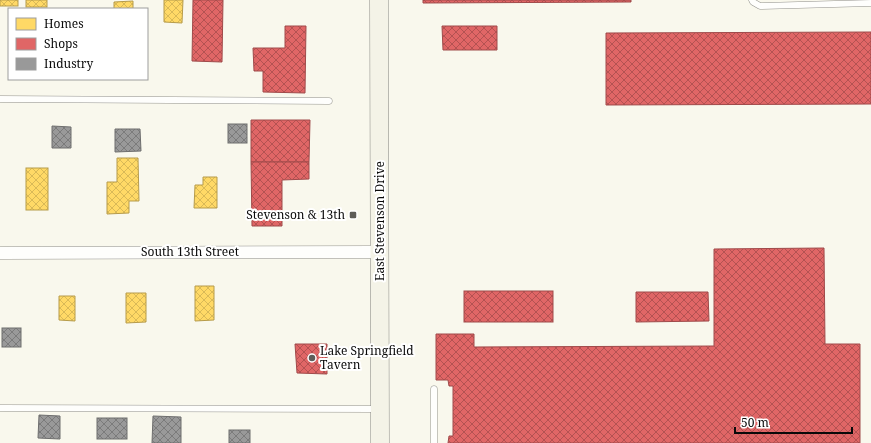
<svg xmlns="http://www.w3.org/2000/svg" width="871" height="443" font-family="'Noto Serif',serif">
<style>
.homes{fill:url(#homes-cross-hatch);stroke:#b69b4a}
.shops{fill:url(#shops-cross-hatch);stroke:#a04a4a}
.industry{fill:url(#industry-cross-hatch);stroke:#6e6e6e}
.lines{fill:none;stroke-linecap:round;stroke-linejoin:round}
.lane-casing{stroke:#92918c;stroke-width:7}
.street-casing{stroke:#92918c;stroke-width:13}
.secondary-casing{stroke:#888883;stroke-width:19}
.lane{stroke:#fefefc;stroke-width:6}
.street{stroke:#fefefc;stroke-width:12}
.secondary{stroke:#f4f3e7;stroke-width:18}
.poi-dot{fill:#5e5d59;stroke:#fff;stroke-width:1.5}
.labels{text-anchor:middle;stroke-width:4;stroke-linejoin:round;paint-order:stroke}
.poi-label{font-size:12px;fill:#0a0a0a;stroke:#fff;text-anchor:end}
.street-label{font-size:12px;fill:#0a0a0a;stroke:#fff}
</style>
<defs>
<pattern id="homes-cross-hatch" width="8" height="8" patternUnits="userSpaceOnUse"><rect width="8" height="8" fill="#ffd966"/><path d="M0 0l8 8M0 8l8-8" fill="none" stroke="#d9b957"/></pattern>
<pattern id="shops-cross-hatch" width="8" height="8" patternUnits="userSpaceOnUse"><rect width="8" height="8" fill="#e06666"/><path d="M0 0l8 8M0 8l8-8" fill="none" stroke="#b45252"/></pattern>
<pattern id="industry-cross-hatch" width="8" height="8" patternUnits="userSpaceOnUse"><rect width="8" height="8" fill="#999"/><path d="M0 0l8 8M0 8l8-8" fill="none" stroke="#7b7b7b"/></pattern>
</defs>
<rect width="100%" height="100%" fill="#f9f8ed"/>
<g class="homes">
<rect x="0" y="0" width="18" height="6"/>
<rect x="26" y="0" width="21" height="7"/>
<path d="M164,0H183L182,23L164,22Z"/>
<path d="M133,1V9H114V2Z"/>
<path d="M117,158H138L139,201H129V213L107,214V182H117Z"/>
<rect x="26" y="168" width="22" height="42"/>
<path d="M203,177H217V208H194L195,185H203Z"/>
<path d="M195,286H214V320L195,321Z"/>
<path d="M126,293H146V322L126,323Z"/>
<path d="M59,296H75V321L59,320Z"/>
</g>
<g class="shops">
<path d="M193,0H223L222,62L192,61Z"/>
<path d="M423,0H631V2L423,3Z"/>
<path d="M285,26H306L305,93L263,92V71H254L253,48H285Z"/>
<path d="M442,26H497V50H443Z"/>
<path d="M871,32V104L606,105V33Z"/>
<path d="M251,120H310L309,162H251Z"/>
<path d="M251,162H309V179L282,180V226H252Z"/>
<path d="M824,248L825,344H860V443H448L449,436H453V386H449L448,380H436V334H474V347L714,346V249Z"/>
<rect x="464" y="291" width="89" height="31"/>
<path d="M636,292H708L709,321L636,322Z"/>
<path d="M295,344H327V374L297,373Z"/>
</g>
<g class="industry">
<rect x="228" y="124" width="19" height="19"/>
<path d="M52,126L71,127V148H52Z"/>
<path d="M115,129H140L141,151L115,152Z"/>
<rect x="2" y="328" width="19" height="19"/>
<path d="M39,415L60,416V439L38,438Z"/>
<path d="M153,416L181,417V443H152Z"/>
<rect x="97" y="418" width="30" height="21"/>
<rect x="229" y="430" width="21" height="13"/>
</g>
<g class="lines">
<g class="lane-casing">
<g id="lane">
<path d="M752,0L753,2L760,6L871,3"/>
<path d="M0,99L329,101"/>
<path d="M0,408L378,409"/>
<path d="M434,443V389"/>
</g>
</g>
<g class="street-casing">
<path id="street" d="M0,253L380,252"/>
</g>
<g class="secondary-casing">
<path id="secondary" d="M379,0L380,443"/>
</g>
<use href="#lane" class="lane"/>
<use href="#street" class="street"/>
<use href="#secondary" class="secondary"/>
</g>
<g class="poi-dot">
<rect x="349" y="211" width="8" height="8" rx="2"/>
<circle cx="312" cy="358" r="4"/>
</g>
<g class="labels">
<g class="poi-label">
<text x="345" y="219">Stevenson &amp; 13th</text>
<text x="320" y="355" text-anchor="start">Lake Springfield<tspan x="320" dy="14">Tavern</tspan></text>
</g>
<g class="street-label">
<text transform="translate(380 221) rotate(-90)" y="4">East Stevenson Drive</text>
<text x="190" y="256">South 13th Street</text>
</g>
</g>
<rect x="8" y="8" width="140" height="72" fill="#ffffff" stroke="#9d9d9d"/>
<rect x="16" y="18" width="20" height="12" fill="#ffd966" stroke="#9d9d9d"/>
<text x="44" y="28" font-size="12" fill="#0a0a0a">Homes</text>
<rect x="16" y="38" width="20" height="12" fill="#e06666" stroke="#9d9d9d"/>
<text x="44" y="48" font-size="12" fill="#0a0a0a">Shops</text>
<rect x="16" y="58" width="20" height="12" fill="#999999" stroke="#9d9d9d"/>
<text x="44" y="68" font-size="12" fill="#0a0a0a">Industry</text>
<path d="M735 427v6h117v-6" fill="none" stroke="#0a0a0a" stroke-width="2"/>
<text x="741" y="427" font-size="12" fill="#0a0a0a" stroke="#ffffff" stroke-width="3" paint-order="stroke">50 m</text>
</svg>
